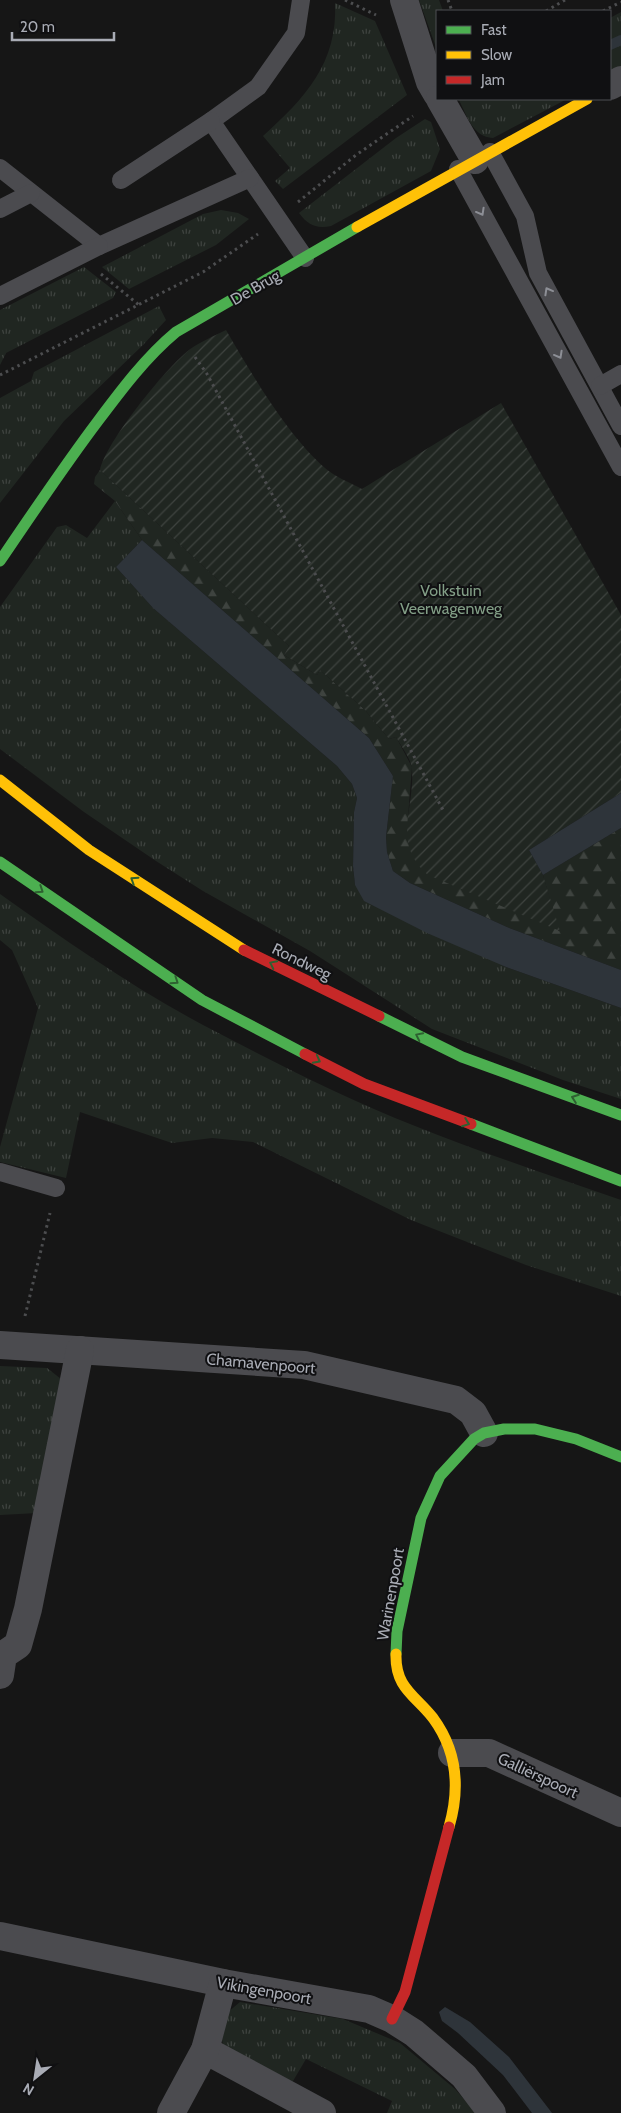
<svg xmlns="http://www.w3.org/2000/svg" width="621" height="2113" font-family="Cabin,sans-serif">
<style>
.grass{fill:url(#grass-tufts)}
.forest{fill:url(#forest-firs)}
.garden{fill:url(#garden-furrows)}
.water{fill:#2e343a}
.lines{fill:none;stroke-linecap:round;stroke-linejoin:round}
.stream{stroke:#2e343a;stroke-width:10}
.path{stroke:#4c4d4f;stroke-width:3;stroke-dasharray:2.5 4;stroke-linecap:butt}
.lane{stroke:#4b4b4f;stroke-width:18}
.street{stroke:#4b4b4f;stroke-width:28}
.fast{stroke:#4caf50;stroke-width:11}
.slow{stroke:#ffc107;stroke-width:11}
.jam{stroke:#c62828;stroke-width:11}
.oneway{stroke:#8d8f96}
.oneway2{stroke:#2e6031}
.labels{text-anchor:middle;stroke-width:4;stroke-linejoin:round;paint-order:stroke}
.street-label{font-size:16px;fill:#a9acb5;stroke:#101012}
.park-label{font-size:16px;fill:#829e86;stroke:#101012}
</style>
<defs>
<pattern id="grass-tufts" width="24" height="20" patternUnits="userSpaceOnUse" patternTransform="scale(1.25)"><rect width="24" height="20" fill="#202621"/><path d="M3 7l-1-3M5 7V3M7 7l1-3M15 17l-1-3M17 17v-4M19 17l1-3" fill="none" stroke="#3e433f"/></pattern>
<pattern id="forest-firs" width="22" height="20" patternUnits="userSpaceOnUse" patternTransform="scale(1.25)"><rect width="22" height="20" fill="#202621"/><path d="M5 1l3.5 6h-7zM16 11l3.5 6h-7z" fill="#3e433f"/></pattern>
<pattern id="garden-furrows" width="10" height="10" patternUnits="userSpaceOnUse" patternTransform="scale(1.25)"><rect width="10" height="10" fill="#202621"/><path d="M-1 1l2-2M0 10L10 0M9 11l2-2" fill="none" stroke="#3e433f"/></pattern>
</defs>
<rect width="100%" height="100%" fill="#161616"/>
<g class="grass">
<path d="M419,0H439L443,11H437V50Z"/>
<path d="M335,3L375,21L407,95L283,189L275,181L290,168L263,136C305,98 338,63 335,3Z"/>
<path d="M621,12V70L610,76V18Z"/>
<path d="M461,99H567L493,138C473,137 467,116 459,100Z"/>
<path d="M425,119L431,122L440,149L431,171L331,226C316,229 308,225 299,213L396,138Z"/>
<path d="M221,210L238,213L249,219L216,245L129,289L102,267L203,214Z"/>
<path d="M84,267L116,292L113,298L6,353L0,365V310Z"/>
<path d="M159,306L166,320L143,345L64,421L0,503V398L31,381L34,372Z"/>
<path d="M115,501L142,540L116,567L153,608L337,766L352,784L357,798L354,812L353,866L355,885L506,967L621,1008V1099L563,1080L432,1029L310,951L203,891L156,861L84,812L0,749V607L57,527L66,525L87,538Z"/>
<path d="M0,894C66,941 132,987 203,1025C272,1061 342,1097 415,1126C482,1153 552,1176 621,1200V1296L526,1265L411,1220L253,1142L212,1138L172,1143L80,1112L66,1178L0,1162V1147L38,1008L12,950L0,940Z"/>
<path d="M0,1366L47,1368L61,1379L37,1513L0,1515Z"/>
<path d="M240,2002L343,2019L400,2043L455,2089L476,2113H387L392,2101L306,2059L293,2081C274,2078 225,2062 222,2040C222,2032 226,2021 227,2013Z"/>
</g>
<path class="forest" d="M100,470L289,646L284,655L317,675L320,670L365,710L389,739L396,737L412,767L408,817L559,931L543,875L621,828V970L507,927L410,883L393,871L387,852L386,837L393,776L369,738L142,540L115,501L94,484L95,477Z"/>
<path class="garden" d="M226,330C251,373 287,435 325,468C335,477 351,483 362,489L501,403L621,615V793L529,850L543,875L560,931L428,875C391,843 415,809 412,769C411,759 401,746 396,737L389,739L365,710L320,670L317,675L284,655L289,646L100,470C106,442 165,369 189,350C200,342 214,336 226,330Z"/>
<g class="water">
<path d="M142,540L369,738L393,776L386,837L387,852L393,871L410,883L507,927L621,970V1008L506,967L427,933L364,901L355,885L353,866L354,812L357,798L352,784L337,766L153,608L116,567Z"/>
<path d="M621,793V828L543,875L529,850Z"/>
<path d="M445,2007L470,2022L509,2057L552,2113H532L503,2075L458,2033L442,2021L439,2012Z"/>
</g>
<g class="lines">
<path class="stream" d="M610,45L621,40"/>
<g class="path">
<path d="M345,0L376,15"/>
<path d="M448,0L452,11"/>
<path d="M546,11L565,0"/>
<path d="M603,11L621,2"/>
<path d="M298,202L356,155L413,116"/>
<path d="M101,274L139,305"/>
<path d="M195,357L207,374L443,810"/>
<path d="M0,375L203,272L258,234"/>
<path d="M25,1316L50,1213"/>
</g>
<g class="lane">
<path d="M301,0L296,33L258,87L211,121L305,258"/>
<path d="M490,152L525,216L538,273L621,426"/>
<path d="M0,168L99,246L250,178"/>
<path d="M458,169L621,467"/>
<path d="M121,180L211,121"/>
<path d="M0,209L31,193"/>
<path d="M0,296L99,246"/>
<path d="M600,386L621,374"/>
<path d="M0,1172L56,1188"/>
</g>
<g class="street">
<path d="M404,0L430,82L437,94"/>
<path d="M610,86L621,80"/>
<path d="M440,99L475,160"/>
<path d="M0,1345L304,1365L456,1400L473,1413L484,1433"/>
<path d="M0,1675L3,1655L18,1645L28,1609L80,1350"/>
<path d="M452,1753H489L621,1813"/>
<path d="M0,1936L223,1983L369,2009L392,2019L414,2033L464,2076L492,2113"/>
<path d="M205,2050L322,2113"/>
<path d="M171,2113L205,2050L223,1983"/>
</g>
<g class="fast">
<path d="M0,561C32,514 64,466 98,421C122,389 146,357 176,332L357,227"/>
<path d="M0,862L202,1000L305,1054"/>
<path d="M379,1016L462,1057L621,1115"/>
<path d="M471,1124L621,1181"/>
<path d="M396,1654L397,1631L421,1518L440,1476L474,1439L484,1433L504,1429H535L576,1439L621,1457"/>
</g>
<g class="slow">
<path d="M357,227L587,99"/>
<path d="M0,780L89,850L244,950"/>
<path d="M396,1654C395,1688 415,1695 433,1718C458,1752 460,1789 449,1827"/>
</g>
<g class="jam">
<path d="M244,950L379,1016"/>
<path d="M305,1054L364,1084L471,1124"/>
<path d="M392,2019L405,1992L449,1827"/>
</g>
</g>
<defs><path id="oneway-chevron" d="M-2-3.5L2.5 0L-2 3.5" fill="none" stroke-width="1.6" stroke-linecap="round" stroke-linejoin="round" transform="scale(1.25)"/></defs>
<g class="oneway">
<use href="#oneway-chevron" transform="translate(481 212) rotate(61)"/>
<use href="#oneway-chevron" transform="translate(548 291) rotate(-119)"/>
<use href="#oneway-chevron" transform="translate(559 355) rotate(61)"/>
</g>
<g class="oneway2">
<use href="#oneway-chevron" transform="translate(134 880) rotate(-147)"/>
<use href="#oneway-chevron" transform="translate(40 890) rotate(34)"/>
<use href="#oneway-chevron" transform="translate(273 964) rotate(-154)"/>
<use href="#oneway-chevron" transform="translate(175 981) rotate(34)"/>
<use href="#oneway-chevron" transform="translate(419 1036) rotate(-154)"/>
<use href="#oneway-chevron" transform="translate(317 1060) rotate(28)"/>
<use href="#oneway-chevron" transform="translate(575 1098) rotate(-160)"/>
<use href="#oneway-chevron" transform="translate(466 1123) rotate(21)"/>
</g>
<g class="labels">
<g class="street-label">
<text transform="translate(255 287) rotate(-30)" y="6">De Brug</text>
<text transform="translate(302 961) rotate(26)" y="6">Rondweg</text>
<text transform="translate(261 1363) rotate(5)" y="6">Chamavenpoort</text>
<text transform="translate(390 1594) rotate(-80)" y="6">Warinenpoort</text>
<text transform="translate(538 1775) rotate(25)" y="6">Galliërspoort</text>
<text transform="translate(264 1990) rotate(10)" y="6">Vikingenpoort</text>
</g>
<g class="park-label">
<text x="451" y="596">Volkstuin<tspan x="451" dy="18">Veerwagenweg</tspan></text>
</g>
</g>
<rect x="436" y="10" width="175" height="90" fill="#101012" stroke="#4d4e53"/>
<rect x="446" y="26" width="25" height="8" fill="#4caf50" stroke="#4d4e53"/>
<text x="481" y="35" font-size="15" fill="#a9acb5">Fast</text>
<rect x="446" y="51" width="25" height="8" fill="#ffc107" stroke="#4d4e53"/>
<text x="481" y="60" font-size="15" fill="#a9acb5">Slow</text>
<rect x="446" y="76" width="25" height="8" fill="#c62828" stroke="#4d4e53"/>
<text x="481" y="85" font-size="15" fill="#a9acb5">Jam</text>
<g transform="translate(35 2078) rotate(210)" stroke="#101012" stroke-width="4" paint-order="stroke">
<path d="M0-4L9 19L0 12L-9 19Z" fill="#a9acb5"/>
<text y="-8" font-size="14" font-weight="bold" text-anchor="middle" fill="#a9acb5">N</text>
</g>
<path d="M12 32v8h102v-8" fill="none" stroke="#a9acb5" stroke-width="2.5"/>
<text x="20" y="32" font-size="15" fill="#a9acb5" stroke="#101012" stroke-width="4" paint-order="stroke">20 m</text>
</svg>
